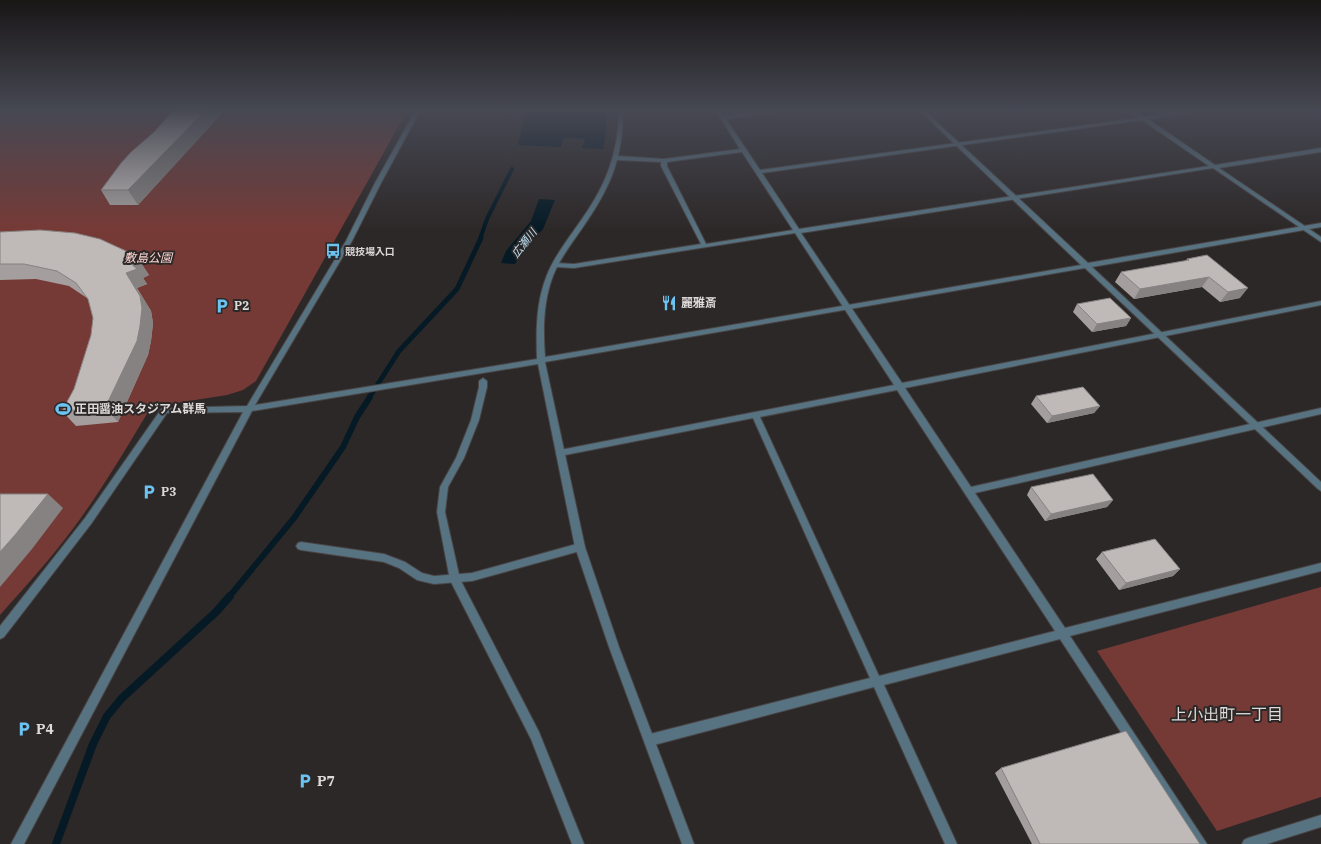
<svg xmlns="http://www.w3.org/2000/svg" width="1321" height="844" font-family="'IBM Plex Serif','Noto Sans JP',serif">
<style>
.green{fill:#763a36}
.water{fill:#051a25}
.lines{fill:none;stroke-linecap:round;stroke-linejoin:round}
.stream-far3{stroke:#051a25;stroke-width:4}
.stream-far2{stroke:#051a25;stroke-width:5}
.stream-far1{stroke:#051a25;stroke-width:6}
.stream{stroke:#051a25;stroke-width:8}
.pedestrian-casing{stroke:#494444;stroke-width:2}
.minor-casing{stroke:#494444;stroke-width:2}
.tertiary-casing{stroke:#494444;stroke-width:2}
.pedestrian{fill:#577281;fill-rule:evenodd}
.minor{fill:#577281;fill-rule:evenodd}
.tertiary{fill:#577281;fill-rule:evenodd}
.wall{fill:#a49f9e}
.shaded-wall{fill:#868281}
.building{fill:#bfb9b8;stroke:#868281}
.labels{text-anchor:middle;stroke-width:4;stroke-linejoin:round;paint-order:stroke}
.far-poi-label{font-size:10px;font-weight:bold;fill:#dedada;stroke:#2d2828;text-anchor:start}
.far-water-label{font-size:11px;font-style:italic;fill:#bce0f4;stroke:#2d2828}
.park-label{font-size:12px;font-style:italic;fill:#fed4d0;stroke:#2d2828}
.poi-label{font-size:12px;font-weight:bold;fill:#dedada;stroke:#2d2828;text-anchor:start}
.near-poi-label{font-size:14px;font-weight:bold;fill:#dedada;stroke:#2d2828;text-anchor:start}
.near-neighbourhood-label{font-size:16px;fill:#dedada;stroke:#2d2828}
</style>
<rect width="100%" height="100%" fill="#2d2828"/>
<g class="green">
<path d="M0,111H407L256,381L243,390L227,395L151,407C127,447 103,488 75,526C52,557 26,586 0,615Z"/>
<path d="M1321,587V797L1217,831L1097,651Z"/>
</g>
<g class="water">
<path d="M524,111H607L605,138L603,149L582,148L585,139L564,138L561,147L518,145L524,119Z"/>
<path d="M539,199L555,200L543,229L525,248L515,264L501,263L506,251L531,221Z"/>
</g>
<g class="lines">
<path class="stream-far3" d="M480,239L487,219L512,169"/>
<path class="stream-far2" d="M369,398L399,351L457,289L481,238"/>
<path class="stream-far1" d="M229,597L294,518L343,447L357,417L370,397"/>
<path class="stream" d="M56,844L93,744L107,716L122,698L216,612L230,596"/>
<g class="pedestrian-casing">
<path id="pedestrian" d="M483,378L487,381V387L479,420L464,458L448,487L445,512L460,579L539,732L584,844H572L531,739L450,580L437,512L440,487L456,458L471,420L479,387V381Z"/>
</g>
<g class="minor-casing">
<g id="minor">
<path d="M716,111H721L724,116L762,111H779L726,119L760,170L1138,118L1130,111H1136L1144,117L1183,111H1199L1148,119L1215,165L1321,148V152L1219,168L1321,237V242L1213,168L801,233L902,383L1321,301V305L905,388L971,487L1321,408V414L975,493L1065,628L1321,563V571L1070,636L1207,844H1194L1060,639L884,685L957,844H945L874,687L650,746L646,744L644,740L646,736L650,734L870,678L753,418L560,456L557,455L556,453L557,451L560,450L894,385L795,233L574,268L556,267L553,265L556,263L574,264L701,244L661,166V162L617,160L614,158L617,156L664,159L740,149ZM1142,120L1209,166L799,229L762,173ZM742,152L793,230L706,244L667,166V162ZM897,390L1055,631L879,676L760,417Z"/>
<path d="M301,542L384,554L405,562L422,573L434,576L472,573L580,543L583,544L585,547L583,550L580,551L472,581L434,584L417,580L399,568L384,562L301,550L298,549L296,546L298,543Z"/>
<path d="M1321,815V827L1267,844H1242L1244,840L1248,838Z"/>
</g>
</g>
<g class="tertiary-casing">
<path id="tertiary" d="M415,111H420L381,183L352,241L255,405L537,359C536,330 536,302 547,275C554,257 566,242 577,226C604,189 618,158 619,111H623C623,159 610,188 583,227C572,243 560,258 553,276C543,302 543,330 545,357L1081,265L920,111H925L1088,263L1321,223V227L1092,267L1321,482V491L1318,489L1085,268L545,362L585,547L619,647L694,844H682L609,647L575,547L538,364L252,411L24,844H11L243,412L167,413L91,524L4,637L0,639V626L85,518L162,408L247,406L346,241L375,183Z"/>
</g>
<use href="#pedestrian" class="pedestrian"/>
<use href="#minor" class="minor"/>
<use href="#tertiary" class="tertiary"/>
</g>
<g class="wall">
<path d="M173,111H224L138,205H110L101,190Z"/>
<path d="M0,232L139,260L149,275L143,278L147,284L137,288L151,311L153,323L151,341L148,355L118,422L76,426L62,411L74,389L91,335L93,318L89,300L87,298L69,286L36,279L0,280Z"/>
<path d="M1187,259L1240,298L1220,302L1202,287L1134,299L1115,282L1121,272L1185,261Z"/>
<path d="M1077,304L1131,318L1126,326L1092,332L1073,312Z"/>
<path d="M1036,396L1100,406L1094,413L1047,423L1031,404Z"/>
<path d="M1031,487L1113,500L1107,507L1045,521L1027,495Z"/>
<path d="M1102,552L1180,569L1173,576L1119,590L1096,559Z"/>
<path d="M1001,768L1200,844H1032L995,773Z"/>
</g>
<g class="shaded-wall">
<path d="M205,111H224L138,205L128,190Z"/>
<path d="M139,260L149,275L143,278L147,284L137,288L151,311L153,323L151,341L148,355L118,422L105,408L126,273L131,264Z"/>
<path d="M1209,277L1202,287L1134,299L1140,289Z"/>
<path d="M1248,288L1240,298L1220,302L1228,292Z"/>
<path d="M1131,318L1126,326L1092,332L1097,324Z"/>
<path d="M1100,406L1094,413L1047,423L1052,416Z"/>
<path d="M48,494L63,508L32,549L0,587V552Z"/>
<path d="M1113,500L1107,507L1045,521L1051,514Z"/>
<path d="M1180,569L1173,576L1119,590L1126,583Z"/>
</g>
<g class="building">
<path d="M173,111H205L128,190H101L121,163L131,152L154,132Z"/>
<path d="M40,230L75,233L100,239L126,251L139,260L131,264L137,269L126,273L140,296L142,308L140,326L137,341L105,408L62,411L74,389L91,335L93,318L88,299L76,283L57,271L24,264H0V232Z"/>
<path d="M1207,255L1248,288L1228,292L1209,277L1140,289L1121,272L1189,260L1187,259Z"/>
<path d="M1110,298L1131,318L1097,324L1077,304Z"/>
<path d="M1083,387L1100,406L1052,416L1036,396Z"/>
<path d="M1093,474L1113,500L1051,514L1031,487Z"/>
<path d="M0,494H48L15,535L0,552Z"/>
<path d="M1155,539L1180,569L1126,583L1102,552Z"/>
<path d="M1126,731L1200,844H1040L1001,768Z"/>
</g>
<linearGradient id="sky" x2="0" y2="1"><stop stop-color="#191616"/><stop offset="0.48" stop-color="#464853"/><stop offset="1" stop-color="#464853" stop-opacity="0"/></linearGradient>
<rect width="1321" height="230" fill="url(#sky)"/>
<defs>
<g id="bus-bare" transform="scale(1.2)"><path d="M-5-6H5V4H4V6H2V4H-2V6H-4V4H-5ZM-3.5-4V0h7V-4ZM-3.5 1.2v1.5H-2V1.2ZM2 1.2v1.5H3.5V1.2Z" fill="#6ac3f1" stroke="#2d2828" stroke-width="2.5" paint-order="stroke"/></g>
<g id="restaurant-bare" transform="scale(1.2)"><path d="M-5-6h1v4h1v-4h1v4h1v-4h1v5L-1.5 .5V6h-2V.5L-5-1ZM5-6V6H3V1.5H1.5Q1.5-4 5-6Z" fill="#6ac3f1" stroke="#2d2828" stroke-width="2.5" paint-order="stroke"/></g>
<g id="parking-bare" transform="scale(1.2)"><path d="M-3.5-5.5H1a3.5 3.5 0 0 1 0 7H-1V5.5H-3.5ZM-1-3.4V-.6H.8a1.4 1.4 0 0 0 0-2.8Z" fill="#6ac3f1" stroke="#2d2828" stroke-width="2.5" paint-order="stroke"/></g>
<g id="stadium-bare" transform="scale(1.2)"><path d="M0-5a6.5 5 0 1 0 0 10a6.5 5 0 1 0 0-10ZM-3.5-1.8h7v3.6h-7Z" fill="#6ac3f1" stroke="#2d2828" stroke-width="2.5" paint-order="stroke"/></g>
</defs>
<g fill-rule="evenodd">
<use href="#bus-bare" x="333" y="251"/>
<use href="#restaurant-bare" x="669" y="303"/>
<use href="#parking-bare" x="222" y="306"/>
<use href="#stadium-bare" x="63" y="409"/>
<use href="#parking-bare" x="149" y="492"/>
<use href="#parking-bare" x="24" y="729"/>
<use href="#parking-bare" x="305" y="781"/>
</g>
<g class="labels">
<g class="far-poi-label">
<text x="345" y="255">競技場入口</text>
</g>
<g class="far-water-label">
<text transform="translate(524 243) rotate(-52)" y="4">広瀬川</text>
</g>
<g class="park-label">
<text x="148" y="262">敷島公園</text>
</g>
<g class="poi-label">
<text x="681" y="307">麗雅斎</text>
<text x="234" y="310">P2</text>
<text x="75" y="413">正田醤油スタジアム群馬</text>
<text x="161" y="496">P3</text>
</g>
<g class="near-poi-label">
<text x="36" y="734">P4</text>
<text x="317" y="786">P7</text>
</g>
<g class="near-neighbourhood-label">
<text x="1227" y="720">上小出町一丁目</text>
</g>
</g>
</svg>
